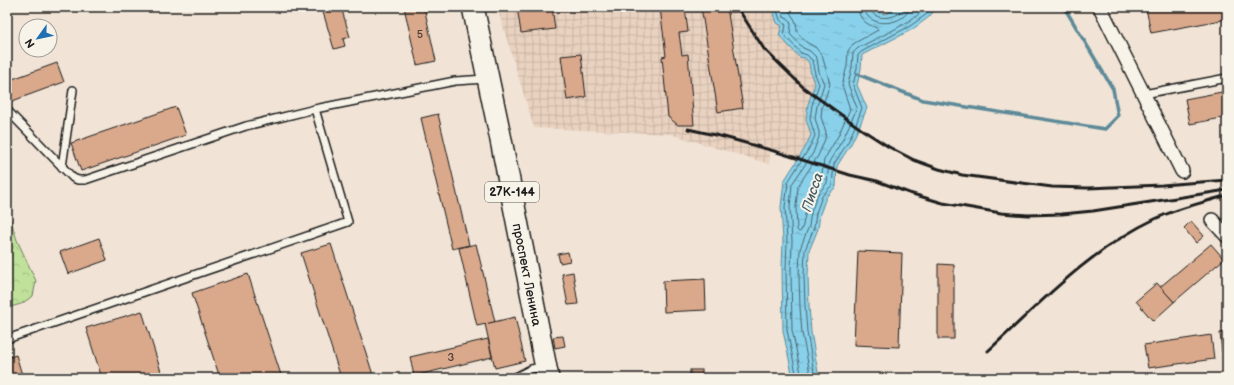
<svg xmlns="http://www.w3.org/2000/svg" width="1234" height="385" font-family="'Balsamiq Sans',sans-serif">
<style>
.industrial{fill:url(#industrial-grid)}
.forest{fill:url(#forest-crowns);stroke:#6e7e5b}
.water{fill:url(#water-ripples);stroke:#5d8998}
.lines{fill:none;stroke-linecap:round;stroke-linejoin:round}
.shore{stroke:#48646e;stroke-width:1}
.stream{stroke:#5d8998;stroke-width:3.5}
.building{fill:#daa98c;stroke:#1c1c1c}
.lane-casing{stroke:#1c1c1c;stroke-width:10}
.street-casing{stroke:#1c1c1c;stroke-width:16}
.primary-casing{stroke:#1c1c1c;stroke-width:24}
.lane{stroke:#f7f3e8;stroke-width:7}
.street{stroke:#f7f3e8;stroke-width:13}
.primary{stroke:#f7f3e8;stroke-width:21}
.rail{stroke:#1c1c1c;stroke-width:3}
.labels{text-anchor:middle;stroke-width:4;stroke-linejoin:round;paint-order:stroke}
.number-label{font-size:11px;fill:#4c3f38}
.shield{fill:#f7f3e8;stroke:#5e5c59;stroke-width:1}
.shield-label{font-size:12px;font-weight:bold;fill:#1c1c1c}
.street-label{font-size:13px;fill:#1c1c1c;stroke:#f7f3e8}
.water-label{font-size:14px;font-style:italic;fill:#425b64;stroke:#f7f3e8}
</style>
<defs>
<pattern id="industrial-grid" width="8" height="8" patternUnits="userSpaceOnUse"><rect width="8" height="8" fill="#ead2c0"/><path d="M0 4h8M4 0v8" fill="none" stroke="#c8b4a4"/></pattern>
<pattern id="forest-crowns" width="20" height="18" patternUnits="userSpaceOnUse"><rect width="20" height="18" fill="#bfe19a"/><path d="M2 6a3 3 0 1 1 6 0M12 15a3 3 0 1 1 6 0" fill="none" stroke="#a4c084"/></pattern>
<pattern id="water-ripples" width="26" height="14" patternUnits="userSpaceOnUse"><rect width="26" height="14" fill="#89d1ea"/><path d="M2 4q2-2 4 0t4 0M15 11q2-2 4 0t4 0" fill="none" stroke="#76b3c8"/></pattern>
</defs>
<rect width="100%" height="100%" fill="#f1e4d6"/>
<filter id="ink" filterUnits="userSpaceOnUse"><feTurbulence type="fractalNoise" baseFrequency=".025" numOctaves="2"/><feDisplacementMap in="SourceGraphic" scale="8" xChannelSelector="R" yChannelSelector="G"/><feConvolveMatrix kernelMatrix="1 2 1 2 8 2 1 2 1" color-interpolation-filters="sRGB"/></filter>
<g filter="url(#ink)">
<path class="industrial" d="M497,7H772L782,26L809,63L811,75L815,84L808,104L806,119L811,135L805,148L799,158L771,148L769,164L670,134L534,128Z"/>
<path class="forest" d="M7,209L17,240L36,281L33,296L21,304L7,308Z"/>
<path class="water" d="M772,7H873L874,11L885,14L903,7H937L929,17L913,29L862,55L861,69L857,85L867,108L860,125L851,144L837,166L836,187L826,197L820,214L818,229L809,251L808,276L809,306L811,332L818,372L820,378H793L783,331L782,268L783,241L781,207L784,181L805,148L811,135L806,119L808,104L815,84L811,75L809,63L805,58L799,57L779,35L782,26L777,23Z"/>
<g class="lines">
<g class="shore">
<path d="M776,7L780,20L786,25L784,35L801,53L807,55L812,60L815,74L819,84L812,105L810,119L815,136L808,150L788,182L785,207L787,241L786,268L787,330L797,378"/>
<path d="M781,7L784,17L789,20L791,24L790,34L803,48L810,51L817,58L819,72L824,84L817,106L815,118L819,132V137L813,153L792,184L790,207L792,241L791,269L792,330L802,378"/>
<path d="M788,7C791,19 797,16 797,32L806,42L815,47L822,55L830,84L822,107L821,117L826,132L825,139L818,156L798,186L796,207L797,230L799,232L801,231L803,225L806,210L812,192L821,180L824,160L838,136L850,109L842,85L847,66L848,51L853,44L878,30L877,28C866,24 859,20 858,7"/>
<path d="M864,7C866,31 908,25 909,7"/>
<path d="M870,7C871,24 903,18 904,7"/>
<path d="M811,378L802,333L800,307L799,276L800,249L809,226L811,212L818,194L827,183L829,162L843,139L857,108L848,84L852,67L853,53L858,48C876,38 913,23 926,7"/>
<path d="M816,378L814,372L807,332L805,306L804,276L805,250L814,228L816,213L822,196L832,185L834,164L848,142L856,124L862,108L853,85L857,68L858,55L861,52L910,26L927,14L932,7"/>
</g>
<path class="stream" d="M857,74L923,100L1105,129L1118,116L1113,89L1067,12L1062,7"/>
</g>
<g class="building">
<path d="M337,7H341L350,37L343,39L345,46L334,49L323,12Z"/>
<path d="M404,7H424L436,61L417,65Z"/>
<path d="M517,7H552L555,29L521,33Z"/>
<path d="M660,7H685L688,32L679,33L682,55L688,54L694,125H678L668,117L662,57L666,56Z"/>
<path d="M701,7H727L743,108L718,112Z"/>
<path d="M1151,7H1227V19L1151,33L1146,8Z"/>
<path d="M581,54L586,97L567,100L561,56Z"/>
<path d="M57,63L64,82L7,103V81Z"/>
<path d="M1227,91V117L1190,124L1185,99Z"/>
<path d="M176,107L186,135L81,171L71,143Z"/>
<path d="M438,114L469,245L452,249L421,118Z"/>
<path d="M1191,221L1204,236L1196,243L1184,228Z"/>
<path d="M99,238L107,260L68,274L60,252Z"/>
<path d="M331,244L374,378H341L301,253Z"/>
<path d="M476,244L495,322L477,326L459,248Z"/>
<path d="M1211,244L1224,259L1174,302L1160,287Z"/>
<path d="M858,251L902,253L899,347L854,345Z"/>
<path d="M568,252L570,261L560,263L558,254Z"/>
<path d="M938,264L954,265V339H938Z"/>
<path d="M573,272L578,304L568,305L562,274Z"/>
<path d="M248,274L282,378H220L192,293Z"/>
<path d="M705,279L706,310L664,312L663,281Z"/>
<path d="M1157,283L1174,302L1153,321L1136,301Z"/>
<path d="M142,311L163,378H102L86,328Z"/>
<path d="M515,317L525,361L495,368L485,324Z"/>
<path d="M1227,332V351L1222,352L1220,333Z"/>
<path d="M1211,335L1214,359L1148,368L1144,345Z"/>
<path d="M563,336L565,346L555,348L553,337Z"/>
<path d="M488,339L492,357L414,376L410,357Z"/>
<path d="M16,355L23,378H7V358Z"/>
<rect x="690" y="370" width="12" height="8"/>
</g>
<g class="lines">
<g class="lane-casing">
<g id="lane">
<path d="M1144,94L1227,78"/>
<path d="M7,110L73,178L78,180H85L246,126L315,109"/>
<path d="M62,167L73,90"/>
<path d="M7,339L348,222L315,109L455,81L486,79"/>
<path d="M514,378L531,369L544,367"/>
</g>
</g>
<g class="street-casing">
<g id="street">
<path d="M1100,7L1182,171"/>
<path d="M1212,220L1227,236"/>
</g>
</g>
<g class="primary-casing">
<g id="primary">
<path id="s1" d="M473,7L500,135L548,378"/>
</g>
</g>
<use href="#lane" class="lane"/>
<use href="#street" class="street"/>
<use href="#primary" class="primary"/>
<g class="rail">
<path d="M737,7L764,49L804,88L861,129L889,147L914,160L939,169L962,175L1052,187L1088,188L1162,185L1227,180"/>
<path d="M688,129L724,137L774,151L850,175L877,181L909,193L943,203L1001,213L1028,215L1062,214L1093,211L1227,190"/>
<path d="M988,351C1039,304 1091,249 1155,219C1177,208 1203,203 1227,195"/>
</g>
</g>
</g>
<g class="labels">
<g class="number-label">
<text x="420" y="38">5</text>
<text x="451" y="361">3</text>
</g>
<rect class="shield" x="485" y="182" width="54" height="20" rx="3"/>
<g class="shield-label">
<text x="512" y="196">27К-144</text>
</g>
<g class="street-label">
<text dy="5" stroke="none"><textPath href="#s1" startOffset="273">проспект Ленина</textPath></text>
</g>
<g class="water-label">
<text transform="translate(812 192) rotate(-71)" y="5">Писса</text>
</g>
</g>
<rect width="1234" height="385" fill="none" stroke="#f7f3e8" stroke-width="24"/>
<rect x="12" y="12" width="1210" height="361" fill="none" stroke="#1c1c1c" stroke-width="1.5" filter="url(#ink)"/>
<g transform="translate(38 38) rotate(237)"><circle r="19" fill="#f7f3e8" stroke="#9f9d96"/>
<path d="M0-3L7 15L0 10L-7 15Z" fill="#1f6fb2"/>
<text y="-6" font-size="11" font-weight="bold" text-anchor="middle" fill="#1c1c1c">N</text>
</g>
</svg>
